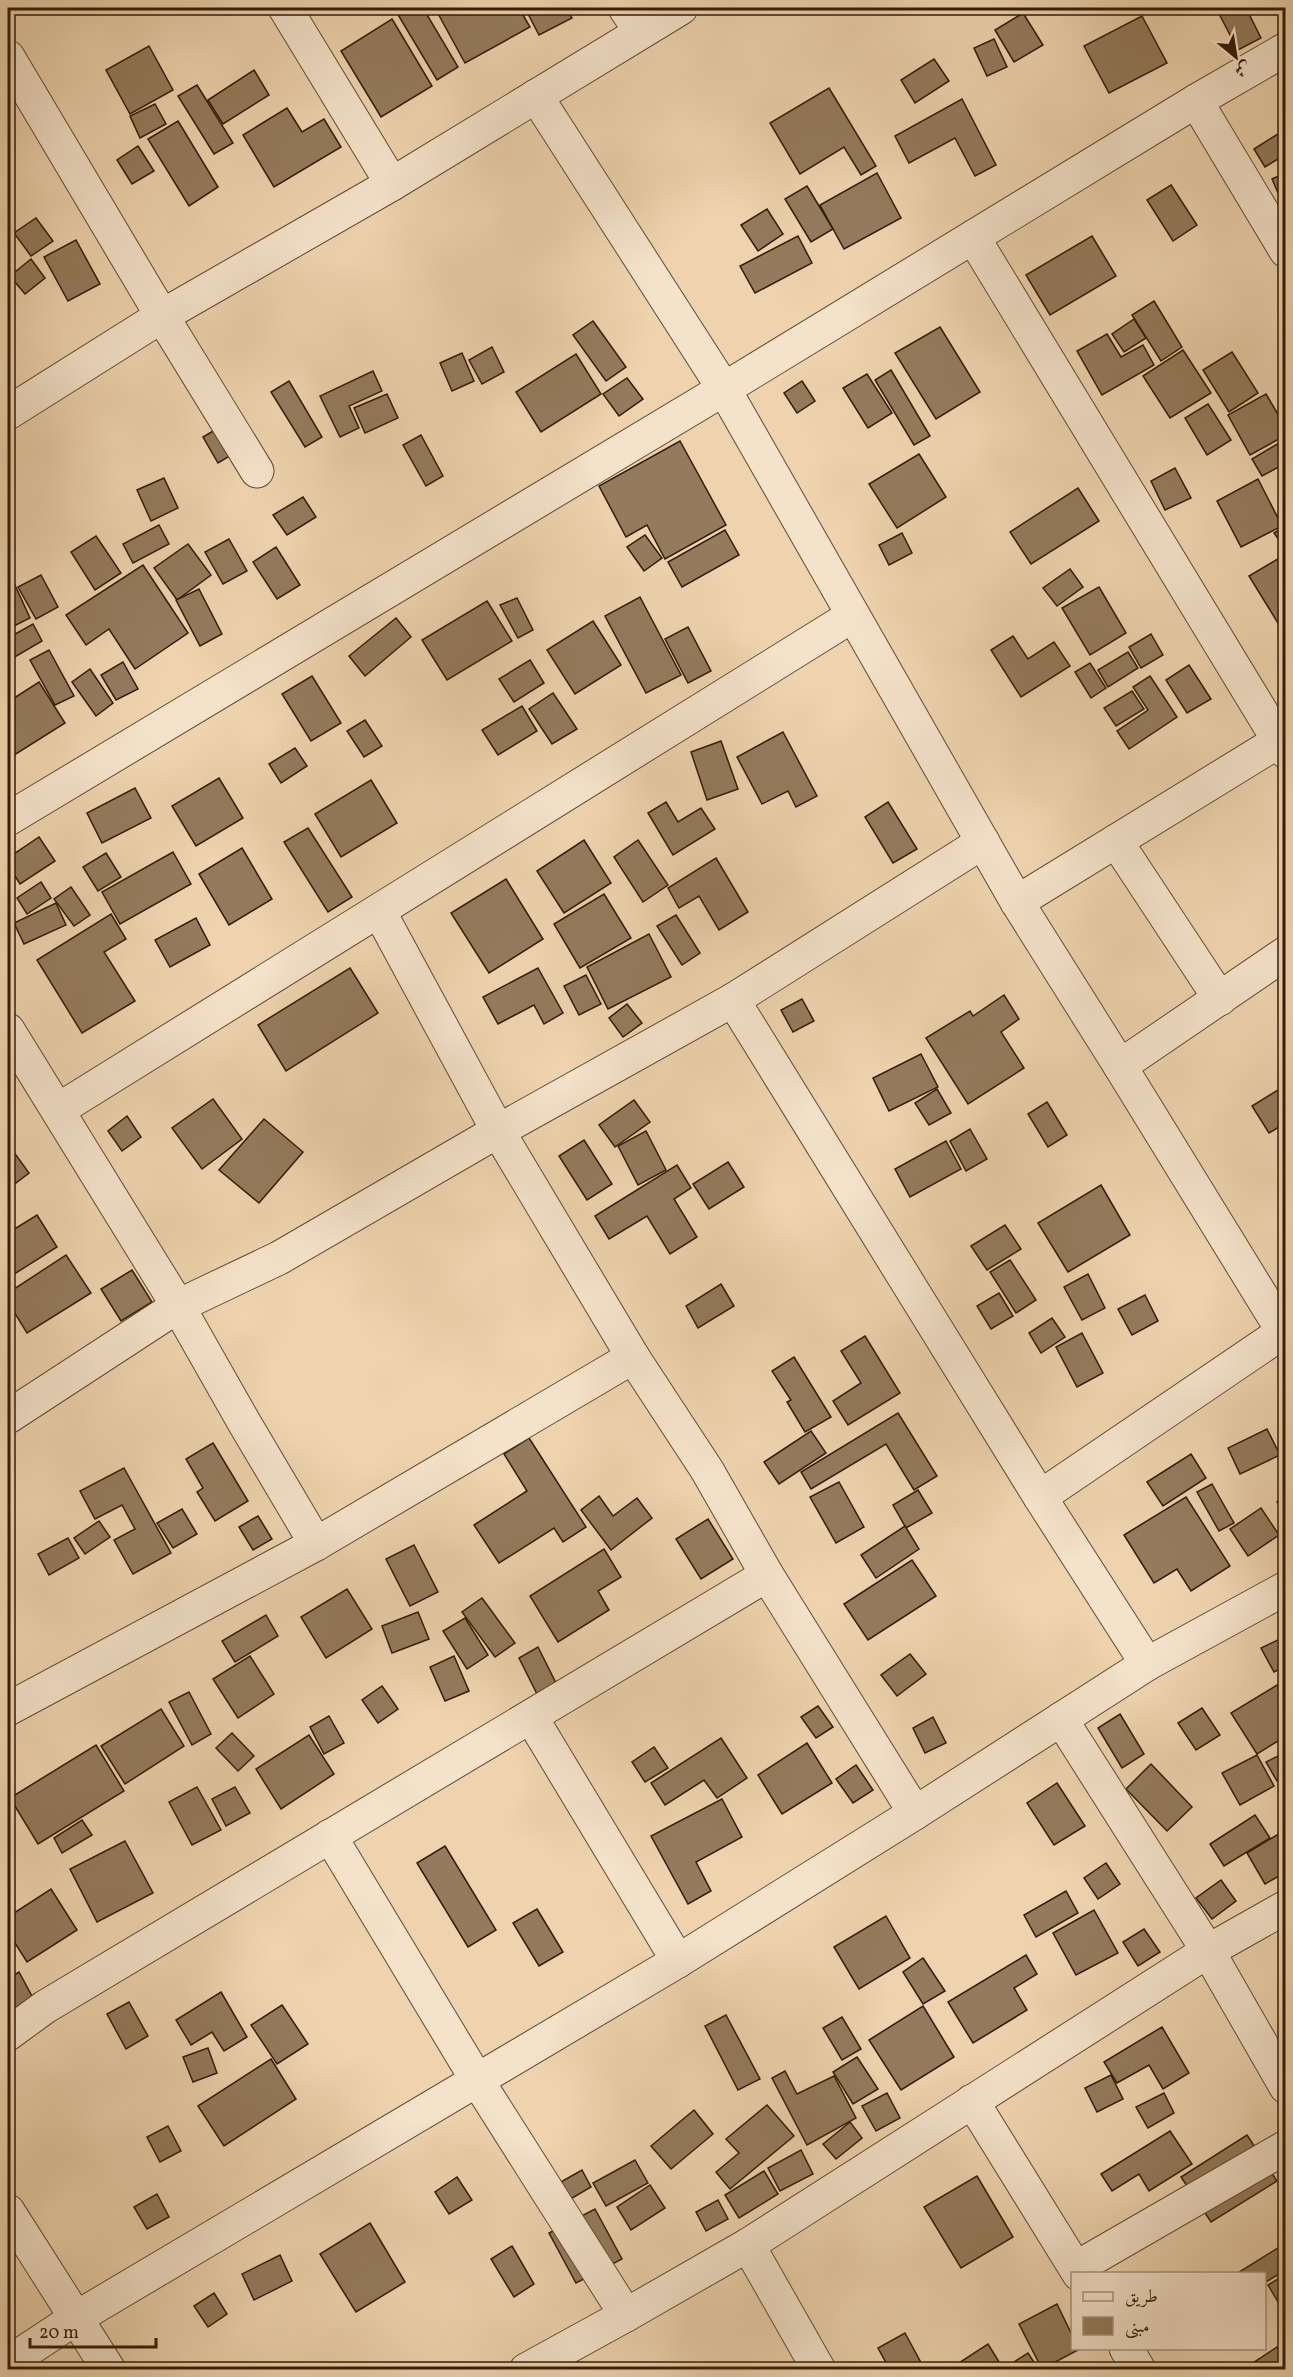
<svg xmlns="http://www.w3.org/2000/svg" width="1293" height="2377" font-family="Vollkorn,Amiri,serif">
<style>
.building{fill:#947b5d;stroke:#321c05;stroke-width:1.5}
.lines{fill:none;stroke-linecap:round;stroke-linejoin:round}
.minor-casing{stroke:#614a2f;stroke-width:35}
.minor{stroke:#f4e2ca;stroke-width:33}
</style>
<rect width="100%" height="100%" fill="#eed3ae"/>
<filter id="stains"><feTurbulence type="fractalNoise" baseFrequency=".00333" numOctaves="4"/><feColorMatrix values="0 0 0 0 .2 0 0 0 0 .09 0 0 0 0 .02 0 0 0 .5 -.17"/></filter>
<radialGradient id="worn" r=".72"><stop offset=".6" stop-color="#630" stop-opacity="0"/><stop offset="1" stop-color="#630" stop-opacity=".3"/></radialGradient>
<g class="building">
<path d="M407,8H423L458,67L437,80L397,13Z"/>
<path d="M435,8H519L530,27L465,63Z"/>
<path d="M525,8H566L572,18L539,35Z"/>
<path d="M1228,8H1246L1261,38L1238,50L1218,12Z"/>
<path d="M1023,13L1043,45L1014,62L995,30Z"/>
<path d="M1142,16L1167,63L1109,93L1084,46Z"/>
<path d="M392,19L432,86L381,117L341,51Z"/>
<path d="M994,39L1007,67L987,76L974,48Z"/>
<path d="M149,46L173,90L130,114L106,70Z"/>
<path d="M934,59L949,81L915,103L901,80Z"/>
<path d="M254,70L269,95L223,124L208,100Z"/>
<path d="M197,85L233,143L214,154L178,96Z"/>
<path d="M829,88L876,166L861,175L844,147L800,174L770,123Z"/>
<path d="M962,99L996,165L975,176L955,138L909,163L895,136Z"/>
<path d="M155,104L166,124L140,138L130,116Z"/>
<path d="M287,108L302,132L324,119L341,147L274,187L243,135Z"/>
<path d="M178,121L218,187L189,206L148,139Z"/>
<path d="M1281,132L1286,140V154L1265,167L1254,149Z"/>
<path d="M138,146L154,171L132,184L117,160Z"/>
<path d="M877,173L901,218L844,249L820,205Z"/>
<path d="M1286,173V201L1282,202L1272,179Z"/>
<path d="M1171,185L1197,225L1173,241L1147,200Z"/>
<path d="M807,186L833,229L811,242L785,199Z"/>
<path d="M767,209L783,234L758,251L741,225Z"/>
<path d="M36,218L53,241L31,256L14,233Z"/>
<path d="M798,236L812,263L755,293L740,266Z"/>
<path d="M1092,236L1116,276L1050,315L1026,275Z"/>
<path d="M76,240L100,284L68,301L44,257Z"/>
<path d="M31,259L45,278L25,294L10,276Z"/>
<path d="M1154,301L1182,347L1161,361L1132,315Z"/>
<path d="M1134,319L1146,338L1124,352L1112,334Z"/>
<path d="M593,321L626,367L606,381L573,335Z"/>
<path d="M940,327L980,392L936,419L895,353Z"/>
<path d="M1107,334L1121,357L1143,345L1154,365L1102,395L1077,351Z"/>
<path d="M492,347L504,372L482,384L469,360Z"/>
<path d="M1183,350L1211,393L1170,418L1143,376Z"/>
<path d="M1232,352L1258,393L1229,412L1203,370Z"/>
<path d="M462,353L474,381L452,391L440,363Z"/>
<path d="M576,354L601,394L541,432L516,392Z"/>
<path d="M891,370L930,436L914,445L875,380Z"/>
<path d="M373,371L382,391L349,406L359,428L340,437L320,396Z"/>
<path d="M867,374L892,413L868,428L843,388Z"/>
<path d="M627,378L643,399L619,416L603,394Z"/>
<path d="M289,381L322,437L305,447L271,392Z"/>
<path d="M802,381L815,401L797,413L784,393Z"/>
<path d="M387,394L398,418L365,433L354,408Z"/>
<path d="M1266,394L1286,428V435L1250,455L1228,415Z"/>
<path d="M1208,404L1231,440L1207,455L1185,418Z"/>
<path d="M223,425L238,451L218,463L203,437Z"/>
<path d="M421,435L443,476L426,486L403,445Z"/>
<path d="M1286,439V463L1262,476L1252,459Z"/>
<path d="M680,441L726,525L665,559L647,525L626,537L599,486Z"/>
<path d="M919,454L946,497L897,528L869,484Z"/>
<path d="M1175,468L1191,498L1165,510L1151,481Z"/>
<path d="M164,478L178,508L151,521L137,490Z"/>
<path d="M1258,479L1282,526L1241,547L1217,501Z"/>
<path d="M1078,488L1099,521L1031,564L1010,532Z"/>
<path d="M303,497L316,517L287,535L273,515Z"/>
<path d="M159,525L169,544L133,563L123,544Z"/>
<path d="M1286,526V550L1274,533Z"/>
<path d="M725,530L739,555L682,587L668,562Z"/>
<path d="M902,533L912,553L889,565L879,545Z"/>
<path d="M645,535L662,558L644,571L627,547Z"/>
<path d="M96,536L121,573L95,590L71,552Z"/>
<path d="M229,539L247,571L223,584L205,552Z"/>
<path d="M188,544L211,575L177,600L154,568Z"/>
<path d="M276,547L300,585L277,599L253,562Z"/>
<path d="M1286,554V636L1249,576Z"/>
<path d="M143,565L188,633L135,669L109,629L86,645L66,615Z"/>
<path d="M1070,569L1083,587L1057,606L1043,588Z"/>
<path d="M41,575L58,607L36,619L18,587Z"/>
<path d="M14,583L30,618L8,629V586Z"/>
<path d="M1099,587L1126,633L1090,655L1062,608Z"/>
<path d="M199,589L222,634L200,646L176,600Z"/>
<path d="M640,597L681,675L646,693L605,616Z"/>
<path d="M517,598L533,630L518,638L500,605Z"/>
<path d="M487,601L512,641L447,680L422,640Z"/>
<path d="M396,618L411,637L365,676L349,656Z"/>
<path d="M593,621L621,665L575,694L547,650Z"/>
<path d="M33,624L42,641L8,661V638Z"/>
<path d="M688,627L711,671L688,683L665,639Z"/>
<path d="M1151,634L1163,655L1141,668L1129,647Z"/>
<path d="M1013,636L1028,659L1054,642L1070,666L1021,697L991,650Z"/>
<path d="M49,650L74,696L55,705L30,660Z"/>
<path d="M1128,652L1138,668L1108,687L1098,670Z"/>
<path d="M530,660L544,683L514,702L499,679Z"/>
<path d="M123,662L138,689L116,700L101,675Z"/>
<path d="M1090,663L1106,688L1091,698L1075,672Z"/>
<path d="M1189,665L1211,699L1187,713L1166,680Z"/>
<path d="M90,669L113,703L96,716L72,682Z"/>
<path d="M312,676L341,723L311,741L282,694Z"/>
<path d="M1150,676L1177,717L1129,749L1117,731L1148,710L1133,687Z"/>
<path d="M39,682L65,723L8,759V702Z"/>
<path d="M1132,691L1144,709L1116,726L1104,708Z"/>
<path d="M553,693L577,729L552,744L529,709Z"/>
<path d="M522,706L537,731L498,755L482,730Z"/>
<path d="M365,720L382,746L364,757L347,731Z"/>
<path d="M783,732L817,796L796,807L788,791L762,804L737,757Z"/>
<path d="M721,741L738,789L707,800L691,752Z"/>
<path d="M295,748L307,766L281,783L269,764Z"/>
<path d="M219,778L243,818L196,846L172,806Z"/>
<path d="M371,780L397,823L341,857L315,814Z"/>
<path d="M135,788L151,818L102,843L87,813Z"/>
<path d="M666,802L678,822L701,808L715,829L673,855L648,813Z"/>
<path d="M888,802L917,849L893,863L865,817Z"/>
<path d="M308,828L352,897L328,912L284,842Z"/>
<path d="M39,837L55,861L20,884L8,865V858Z"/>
<path d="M584,840L611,883L564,913L537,871Z"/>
<path d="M638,840L668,885L643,902L614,857Z"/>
<path d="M242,848L272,899L229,925L199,874Z"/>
<path d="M173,852L191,884L120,924L102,892Z"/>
<path d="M106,853L121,877L98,891L83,867Z"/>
<path d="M716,858L748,912L719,930L699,896L679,908L668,888Z"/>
<path d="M506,879L543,939L489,973L451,913Z"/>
<path d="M41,882L51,898L27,914L17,898Z"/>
<path d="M71,887L90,915L74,926L54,899Z"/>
<path d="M604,894L631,938L580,968L554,924Z"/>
<path d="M56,903L66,925L24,944L14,923Z"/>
<path d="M111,914L126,939L104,952L135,1001L82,1033L37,960Z"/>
<path d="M676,915L700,953L682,965L657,926Z"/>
<path d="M196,918L210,945L170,967L155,940Z"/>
<path d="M649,934L671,977L608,1009L587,967Z"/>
<path d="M350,968L378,1013L286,1071L258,1025Z"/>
<path d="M538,968L563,1013L544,1024L534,1005L498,1024L483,997Z"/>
<path d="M586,975L601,1004L579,1015L564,986Z"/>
<path d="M1004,995L1019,1019L1001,1032L1024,1068L968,1104L926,1038L970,1011L973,1016Z"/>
<path d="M802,999L814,1021L793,1032L781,1010Z"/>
<path d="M627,1004L642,1023L623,1037L609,1018Z"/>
<path d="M921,1054L938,1087L889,1111L873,1078Z"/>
<path d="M1286,1085V1123L1269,1133L1252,1106Z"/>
<path d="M937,1089L951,1113L929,1125L915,1103Z"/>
<path d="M213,1099L242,1139L202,1169L172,1128Z"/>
<path d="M634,1100L650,1122L615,1147L599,1125Z"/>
<path d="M1047,1102L1067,1135L1048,1147L1028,1114Z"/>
<path d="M127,1116L141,1137L122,1151L108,1131Z"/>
<path d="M264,1119L303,1152L259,1203L219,1170Z"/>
<path d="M970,1129L987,1159L966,1171L950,1141Z"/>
<path d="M646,1131L666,1170L638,1185L618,1146Z"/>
<path d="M584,1140L612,1184L587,1200L559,1156Z"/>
<path d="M946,1141L961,1169L910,1197L895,1169Z"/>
<path d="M8,1144L29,1173L8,1189Z"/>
<path d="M728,1162L744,1187L709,1209L693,1184Z"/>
<path d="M677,1165L691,1188L674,1199L697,1237L670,1254L647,1216L609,1239L595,1216Z"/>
<path d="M1101,1185L1130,1235L1068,1272L1038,1223Z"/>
<path d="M37,1215L57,1247L8,1278V1233Z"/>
<path d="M1005,1225L1021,1249L987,1270L971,1246Z"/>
<path d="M66,1255L91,1293L27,1333L8,1302V1293Z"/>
<path d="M1010,1260L1036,1300L1016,1313L990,1272Z"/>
<path d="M132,1270L152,1302L121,1321L101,1289Z"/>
<path d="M1088,1274L1105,1308L1082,1320L1064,1287Z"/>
<path d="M721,1284L734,1306L698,1328L686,1306Z"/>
<path d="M999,1293L1013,1316L991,1329L977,1306Z"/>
<path d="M1145,1295L1158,1321L1132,1335L1118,1309Z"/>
<path d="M1052,1318L1065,1337L1041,1353L1029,1333Z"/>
<path d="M1082,1333L1103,1373L1077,1387L1056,1347Z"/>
<path d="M865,1336L900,1393L848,1425L833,1401L861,1383L841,1351Z"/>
<path d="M794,1357L831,1417L805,1432L787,1402L791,1400L772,1371Z"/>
<path d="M898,1413L937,1476L914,1490L886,1444L811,1489L801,1472Z"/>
<path d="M1267,1429L1280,1455L1240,1474L1228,1448Z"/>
<path d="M811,1431L826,1453L779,1484L764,1462Z"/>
<path d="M529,1438L586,1527L563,1542L554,1528L499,1563L474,1525L527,1491L504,1454Z"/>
<path d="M213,1443L248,1501L215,1521L197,1492L203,1488L186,1459Z"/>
<path d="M1191,1454L1206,1478L1163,1506L1147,1482Z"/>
<path d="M124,1468L171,1553L133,1574L114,1540L135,1529L122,1505L95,1519L80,1491Z"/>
<path d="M839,1482L864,1527L836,1543L810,1497Z"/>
<path d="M1212,1484L1234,1523L1219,1531L1197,1492Z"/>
<path d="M918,1490L932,1513L906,1528L893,1505Z"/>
<path d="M599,1496L613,1516L637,1498L652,1518L611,1550L581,1510Z"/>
<path d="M1286,1496V1513L1277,1502Z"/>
<path d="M1186,1497L1230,1566L1191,1591L1177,1569L1154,1583L1124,1535Z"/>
<path d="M1261,1508L1279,1535L1248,1556L1230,1529Z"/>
<path d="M182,1509L197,1534L173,1548L157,1523Z"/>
<path d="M258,1516L272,1539L253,1550L239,1527Z"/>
<path d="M708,1519L733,1559L701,1579L676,1539Z"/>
<path d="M99,1521L110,1537L85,1554L74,1538Z"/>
<path d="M905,1526L919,1549L876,1578L861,1555Z"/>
<path d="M68,1538L79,1558L49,1575L38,1554Z"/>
<path d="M414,1545L438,1592L410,1606L386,1559Z"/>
<path d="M604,1549L621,1577L598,1591L609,1610L558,1642L530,1596Z"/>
<path d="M912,1560L936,1596L868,1640L844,1604Z"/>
<path d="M347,1589L372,1629L326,1658L301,1617Z"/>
<path d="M482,1598L515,1643L495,1657L462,1612Z"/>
<path d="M418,1612L429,1639L392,1653L382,1626Z"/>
<path d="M266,1615L278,1636L235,1662L222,1641Z"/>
<path d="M465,1618L488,1655L467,1669L443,1631Z"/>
<path d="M1282,1638L1286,1645V1666L1274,1672L1261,1648Z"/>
<path d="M538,1647L561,1693L541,1702L519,1658Z"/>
<path d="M910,1654L926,1674L897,1696L881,1675Z"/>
<path d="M250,1656L274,1694L238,1718L213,1679Z"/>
<path d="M454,1656L469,1691L445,1701L430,1667Z"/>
<path d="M1277,1685L1286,1699V1736L1257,1754L1231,1713Z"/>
<path d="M382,1686L398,1709L378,1723L362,1700Z"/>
<path d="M189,1692L211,1734L192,1745L169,1702Z"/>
<path d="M818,1706L833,1727L816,1738L801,1717Z"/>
<path d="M1202,1708L1220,1735L1196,1750L1178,1723Z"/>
<path d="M161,1709L184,1746L125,1784L101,1746Z"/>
<path d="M1120,1714L1144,1754L1122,1768L1098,1728Z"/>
<path d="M329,1716L344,1743L324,1754L310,1727Z"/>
<path d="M933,1717L946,1743L925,1753L913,1728Z"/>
<path d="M232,1733L254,1756L238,1771L216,1748Z"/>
<path d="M309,1735L334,1774L281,1809L256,1769Z"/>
<path d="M721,1738L747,1778L717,1798L704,1780L665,1805L651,1783Z"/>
<path d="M807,1743L832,1783L782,1814L758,1775Z"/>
<path d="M96,1745L124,1791L38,1844L10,1798Z"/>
<path d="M654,1747L668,1768L645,1782L632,1762Z"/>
<path d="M1286,1752V1776L1277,1781L1266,1762Z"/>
<path d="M1257,1755L1274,1786L1240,1805L1222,1773Z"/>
<path d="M1151,1764L1192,1807L1167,1831L1126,1789Z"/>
<path d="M856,1765L873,1790L853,1803L836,1779Z"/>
<path d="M1057,1783L1085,1826L1054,1845L1027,1803Z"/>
<path d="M197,1787L221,1830L192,1845L169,1802Z"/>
<path d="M235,1787L250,1813L226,1826L212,1799Z"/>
<path d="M722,1799L742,1837L696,1862L711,1891L688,1904L651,1836Z"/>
<path d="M1255,1815L1270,1838L1224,1866L1210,1844Z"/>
<path d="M82,1820L92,1835L62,1853L54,1838Z"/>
<path d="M1282,1832L1286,1837V1872L1265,1884L1247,1853Z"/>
<path d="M125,1841L153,1893L97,1922L70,1869Z"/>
<path d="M445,1846L496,1930L468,1947L417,1863Z"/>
<path d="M1106,1863L1120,1884L1098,1899L1084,1878Z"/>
<path d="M1221,1880L1236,1901L1212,1919L1196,1898Z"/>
<path d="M51,1889L77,1930L27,1962L8,1932V1917Z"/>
<path d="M1066,1891L1078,1913L1036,1937L1024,1915Z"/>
<path d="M537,1909L563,1952L539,1966L513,1923Z"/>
<path d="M1094,1910L1118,1953L1076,1975L1053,1933Z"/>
<path d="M886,1916L910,1958L859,1989L834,1947Z"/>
<path d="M1144,1929L1160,1952L1138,1966L1123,1942Z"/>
<path d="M1026,1955L1037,1974L1014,1988L1027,2010L973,2043L948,2002Z"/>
<path d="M923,1958L945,1991L923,2004L903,1972Z"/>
<path d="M19,1972L33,1998L8,2012V1979Z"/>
<path d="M221,1992L247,2037L224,2051L212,2032L191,2045L176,2020Z"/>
<path d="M129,2002L148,2036L126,2049L107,2014Z"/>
<path d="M282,2005L308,2044L277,2064L251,2025Z"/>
<path d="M923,2006L954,2057L901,2090L869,2040Z"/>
<path d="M726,2015L760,2079L738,2090L705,2026Z"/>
<path d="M842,2017L861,2049L842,2060L823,2028Z"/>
<path d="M1162,2027L1189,2073L1163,2089L1149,2065L1117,2083L1104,2062Z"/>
<path d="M208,2048L217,2073L193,2082L183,2057Z"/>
<path d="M857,2057L878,2089L853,2104L833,2072Z"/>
<path d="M271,2059L296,2099L224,2146L198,2106Z"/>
<path d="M785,2071L797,2094L834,2076L856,2118L807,2145L772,2078Z"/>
<path d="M1111,2075L1123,2099L1097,2112L1085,2088Z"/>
<path d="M887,2093L900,2118L876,2131L862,2106Z"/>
<path d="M1164,2093L1174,2113L1148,2128L1136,2107Z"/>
<path d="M767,2105L794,2136L730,2189L716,2172L739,2153L726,2139Z"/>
<path d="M694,2110L713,2134L671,2169L651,2146Z"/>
<path d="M850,2122L862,2138L836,2159L823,2144Z"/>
<path d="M168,2126L181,2151L160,2162L147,2137Z"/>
<path d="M1170,2131L1192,2164L1149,2191L1139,2174L1112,2191L1101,2174Z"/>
<path d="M1247,2135L1277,2181L1211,2222L1181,2177Z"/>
<path d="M801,2150L813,2174L780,2191L768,2168Z"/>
<path d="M635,2160L648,2183L606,2206L593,2183Z"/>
<path d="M582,2170L591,2187L569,2200L559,2183Z"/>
<path d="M764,2171L778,2194L739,2218L725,2195Z"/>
<path d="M977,2176L1013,2237L961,2268L924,2207Z"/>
<path d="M457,2177L472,2200L449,2214L435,2192Z"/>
<path d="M650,2185L665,2208L631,2230L617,2207Z"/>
<path d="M157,2194L169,2217L147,2229L134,2207Z"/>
<path d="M718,2200L728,2219L706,2231L696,2212Z"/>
<path d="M595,2209L622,2259L576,2283L549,2233Z"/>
<path d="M370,2223L405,2282L356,2312L320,2254Z"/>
<path d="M1286,2243V2270L1264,2283V2274H1236Z"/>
<path d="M512,2246L534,2284L514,2297L491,2259Z"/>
<path d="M280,2255L292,2281L254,2300L242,2274Z"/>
<path d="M1286,2274V2304L1281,2307L1268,2285Z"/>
<path d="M214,2293L227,2314L208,2327L194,2306Z"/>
<path d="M1057,2304L1072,2335V2348L1080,2349L1042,2369L1019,2324Z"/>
<path d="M905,2333L925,2370H890L878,2348Z"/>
<path d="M988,2344L1004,2370H948Z"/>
<path d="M1277,2347L1286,2361V2365L1279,2370H1242Z"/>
<path d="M1028,2353L1039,2370H1008L1006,2367Z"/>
</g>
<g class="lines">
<g class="minor-casing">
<g id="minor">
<path d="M285,8L392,184"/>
<path d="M625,8L641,32"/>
<path d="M8,57L162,316L257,471"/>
<path d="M536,96L724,389L1017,902L1120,1066L1286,1336"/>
<path d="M1196,101L1286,251"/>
<path d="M973,237L1279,741"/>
<path d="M8,413L162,316L392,184L681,8"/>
<path d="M8,819L724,389L1196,101L1286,49"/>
<path d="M1116,841L1220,999"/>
<path d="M1017,902L1279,741L1286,752"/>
<path d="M379,911L498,1131L633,1357L707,1470L767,1575L915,1813"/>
<path d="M733,1000L1040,1497L1147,1664"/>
<path d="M8,1030L178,1306L245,1424L316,1544"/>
<path d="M1120,1066L1286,953"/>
<path d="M58,1110L852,616"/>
<path d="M8,1417L178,1306L279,1258L498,1131L733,1000L983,842"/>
<path d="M1040,1497L1283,1332"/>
<path d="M8,1709L316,1544L633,1357"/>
<path d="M531,1717L678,1961"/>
<path d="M1061,1719L1208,1951L1286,2087"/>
<path d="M330,1836L477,2080L626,2315"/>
<path d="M8,2034L45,2007L767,1575"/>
<path d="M972,2101L1079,2274"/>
<path d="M8,2211L109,2370"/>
<path d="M748,2245L819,2370"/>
<path d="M1076,2268L1286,2147"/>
<path d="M1126,2348L1139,2370"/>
<path d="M8,2363L76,2318L678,1961L915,1813L1147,1664L1286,1588"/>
<path d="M526,2370L626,2315L748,2245L1208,1951L1286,1907"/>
</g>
</g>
<use href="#minor" class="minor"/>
</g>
<rect width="1293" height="2377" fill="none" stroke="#eed3ae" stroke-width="30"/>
<rect x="9" y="9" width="1275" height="2359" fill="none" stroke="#321c05" stroke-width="3"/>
<rect x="15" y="15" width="1263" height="2347" fill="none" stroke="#321c05" stroke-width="1.5"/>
<rect x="1071" y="2272" width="195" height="78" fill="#f4e2ca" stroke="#a6937b" stroke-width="1.5"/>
<rect x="1083" y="2292" width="30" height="9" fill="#f4e2ca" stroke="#a6937b" stroke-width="1.5"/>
<text x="1125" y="2302" font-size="18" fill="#321c05">طريق</text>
<rect x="1083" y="2317" width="30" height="18" fill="#947b5d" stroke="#a6937b" stroke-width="1.5"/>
<text x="1125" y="2332" font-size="18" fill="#321c05">مبنى</text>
<g transform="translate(1236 57) rotate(150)" stroke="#f4e2ca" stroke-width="4.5" paint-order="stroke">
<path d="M0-4.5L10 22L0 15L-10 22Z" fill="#321c05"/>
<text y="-9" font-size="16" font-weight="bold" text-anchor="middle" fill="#321c05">ش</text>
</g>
<path d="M30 2338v9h126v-9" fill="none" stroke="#321c05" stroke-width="3"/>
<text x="39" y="2338" font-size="18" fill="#321c05" stroke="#f4e2ca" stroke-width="4.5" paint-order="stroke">20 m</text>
<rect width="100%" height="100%" filter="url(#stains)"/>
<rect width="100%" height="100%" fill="url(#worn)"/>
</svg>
